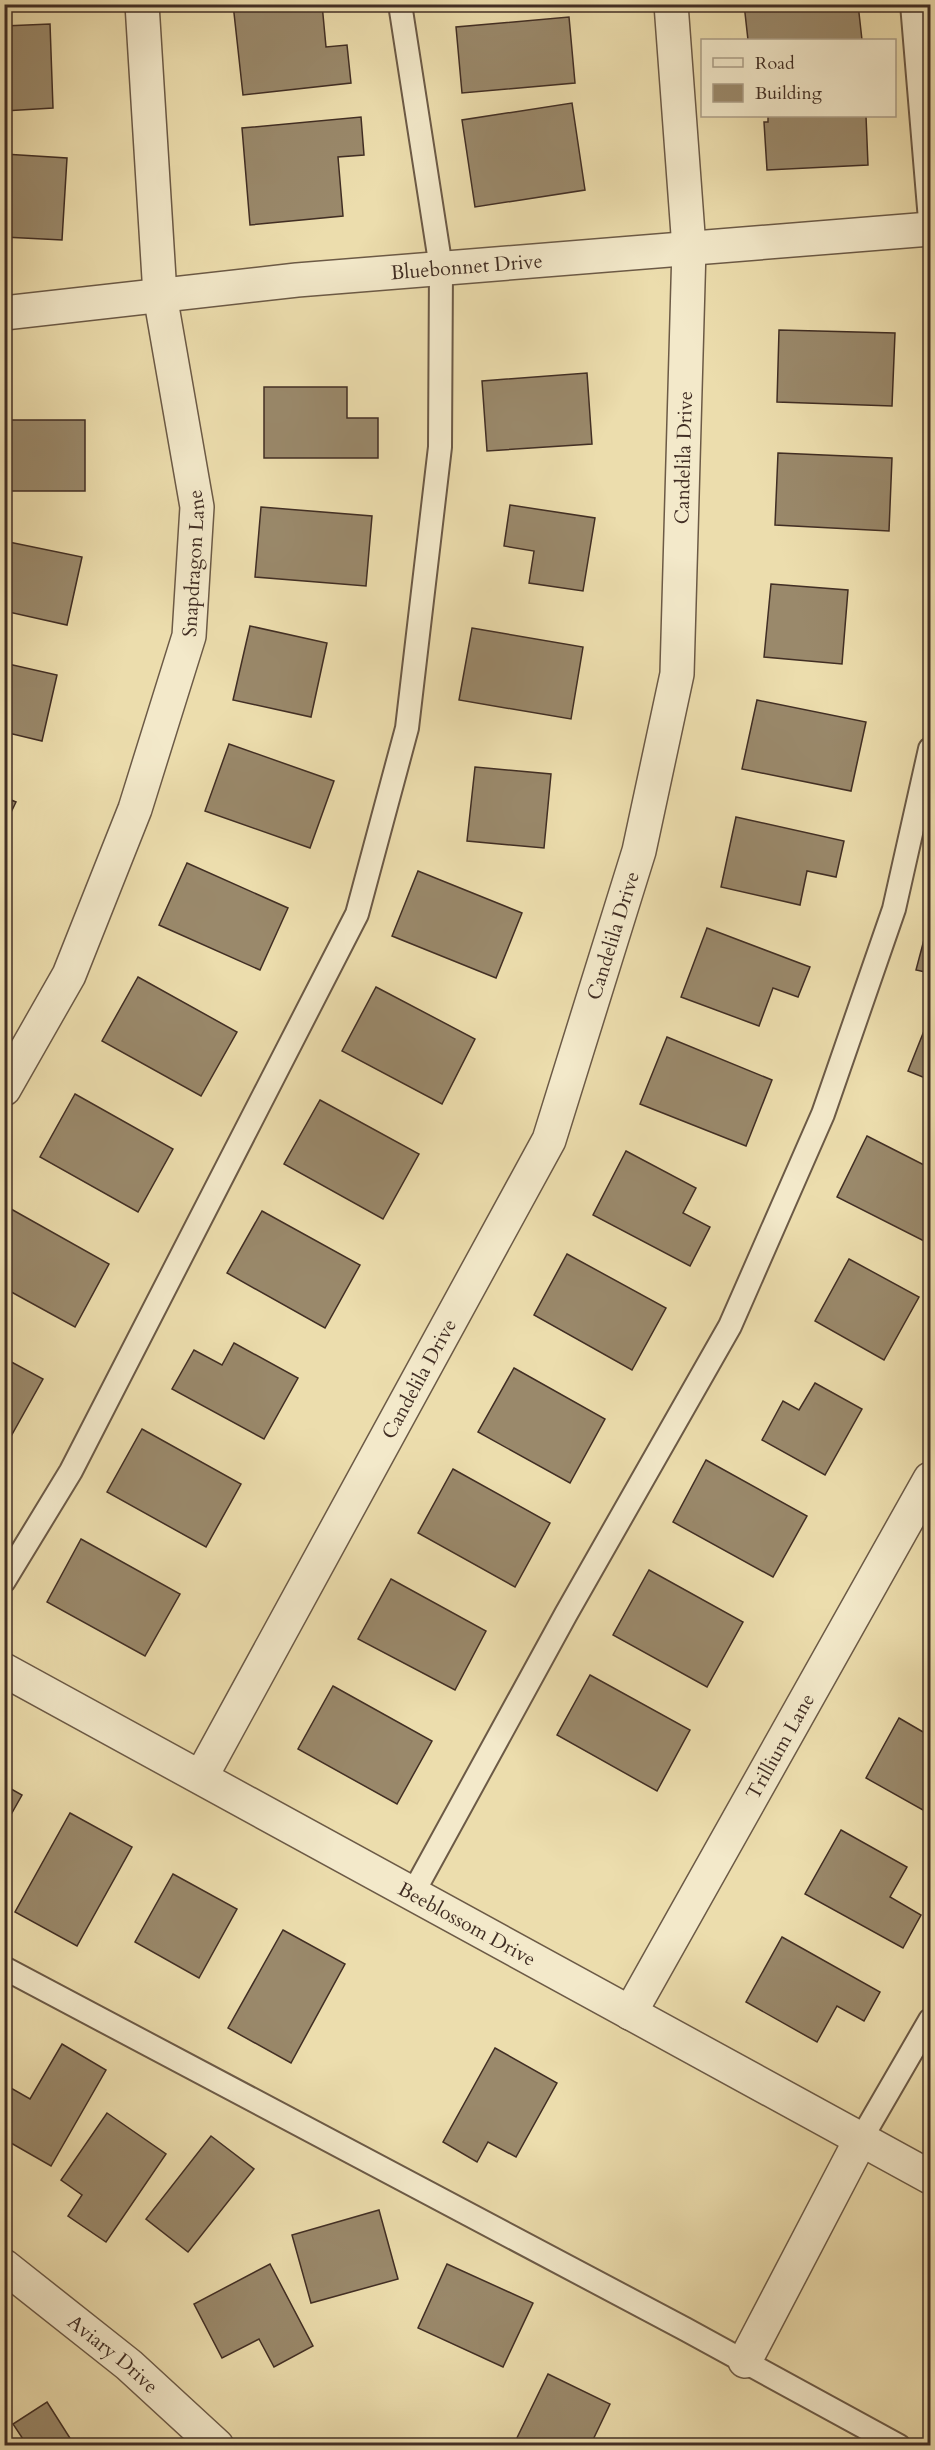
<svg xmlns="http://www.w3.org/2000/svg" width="935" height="2450" font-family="Cardo,serif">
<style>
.building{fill:#9a896b;stroke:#412e24;stroke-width:1.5}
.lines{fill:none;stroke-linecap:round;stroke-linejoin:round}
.lane-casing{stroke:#6c5a46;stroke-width:26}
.street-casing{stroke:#6c5a46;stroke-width:36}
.lane{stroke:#f3e9ca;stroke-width:22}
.street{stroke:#f3e9ca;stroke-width:33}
.labels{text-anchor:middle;stroke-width:4.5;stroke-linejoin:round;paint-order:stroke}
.street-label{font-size:20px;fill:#412e24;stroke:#f3e9ca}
</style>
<rect width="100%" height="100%" fill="#ecddad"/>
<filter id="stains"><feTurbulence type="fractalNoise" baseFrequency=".00333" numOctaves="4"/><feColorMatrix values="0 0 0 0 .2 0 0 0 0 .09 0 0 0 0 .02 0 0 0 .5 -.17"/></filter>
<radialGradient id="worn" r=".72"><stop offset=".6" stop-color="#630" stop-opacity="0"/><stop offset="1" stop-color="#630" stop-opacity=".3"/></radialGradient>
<g class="building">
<path d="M233,4H322L326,47L347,45L351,83L243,95Z"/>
<path d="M744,4H858L862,40H748Z"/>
<path d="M569,17L575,83L462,93L456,27Z"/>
<path d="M50,24L53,108L4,111V26Z"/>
<path d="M572,103L585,190L475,207L462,120Z"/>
<path d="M768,116H866L868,165L767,170L764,122H768Z"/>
<path d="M361,117L364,155L338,157L343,216L250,225L242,128Z"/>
<path d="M4,154L67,158L62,240L4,237Z"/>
<path d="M779,330L895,333L892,406L777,402Z"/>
<path d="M587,373L592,444L487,451L482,381Z"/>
<path d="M264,387H347V418H378V458H264Z"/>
<rect x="4" y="420" width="81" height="71"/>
<path d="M778,453L892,458L889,531L775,525Z"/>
<path d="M510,505L595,518L583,591L529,583L534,551L504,546Z"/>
<path d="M261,507L372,516L366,586L255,577Z"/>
<path d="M4,541L82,557L67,625L4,611Z"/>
<path d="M771,584L848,590L842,664L764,657Z"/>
<path d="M250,626L327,643L311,717L233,700Z"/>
<path d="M472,628L583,647L571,719L459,700Z"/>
<path d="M4,663L57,675L42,741L4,732Z"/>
<path d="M757,700L866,722L851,791L742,769Z"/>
<path d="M229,744L334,781L310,848L205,811Z"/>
<path d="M475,767L551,774L544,848L467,841Z"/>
<path d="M4,797L16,802L4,827Z"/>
<path d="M736,817L844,841L836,877L807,871L800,905L721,887Z"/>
<path d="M187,863L288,908L260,970L159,925Z"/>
<path d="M418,871L522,913L496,978L392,936Z"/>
<path d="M930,917V973L916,970Z"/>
<path d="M707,928L810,967L798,997L773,988L759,1026L681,997Z"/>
<path d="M138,977L237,1032L201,1096L102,1041Z"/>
<path d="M376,987L475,1039L442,1104L342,1051Z"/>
<path d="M924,1031L930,1033V1080L908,1071Z"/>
<path d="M667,1037L772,1080L746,1146L640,1104Z"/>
<path d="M75,1094L173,1149L138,1212L40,1157Z"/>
<path d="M320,1100L419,1154L383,1219L284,1164Z"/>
<path d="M867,1136L930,1168V1244L837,1197Z"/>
<path d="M626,1151L696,1188L683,1213L710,1227L690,1266L593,1215Z"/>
<path d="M11,1209L109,1264L75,1327L4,1288V1221Z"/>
<path d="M262,1211L360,1265L325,1328L227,1273Z"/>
<path d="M567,1254L666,1308L632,1370L534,1315Z"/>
<path d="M849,1259L919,1297L884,1360L815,1321Z"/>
<path d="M234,1343L298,1378L264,1439L172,1389L194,1350L222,1365Z"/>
<path d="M4,1358L43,1379L10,1438L4,1435Z"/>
<path d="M514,1368L605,1419L570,1483L478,1432Z"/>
<path d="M815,1383L862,1409L825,1475L762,1440L783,1401L799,1410Z"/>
<path d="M142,1429L241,1484L206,1547L107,1492Z"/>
<path d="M706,1460L807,1516L773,1577L673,1522Z"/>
<path d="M453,1469L550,1523L515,1587L418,1533Z"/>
<path d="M81,1539L180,1594L145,1656L47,1602Z"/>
<path d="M649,1570L743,1622L707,1687L613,1635Z"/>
<path d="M391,1579L486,1631L455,1690L358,1639Z"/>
<path d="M590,1675L690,1730L657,1791L557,1735Z"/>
<path d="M333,1686L432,1741L397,1804L298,1749Z"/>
<path d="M899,1718L930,1736V1814L866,1778Z"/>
<path d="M4,1785L22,1795L4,1827Z"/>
<path d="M70,1813L132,1847L77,1946L15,1912Z"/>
<path d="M841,1830L907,1867L890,1897L921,1915L903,1948L805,1894Z"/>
<path d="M173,1874L237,1909L199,1978L135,1942Z"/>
<path d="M283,1930L345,1964L291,2063L228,2028Z"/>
<path d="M782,1937L880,1992L864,2021L837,2006L817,2042L746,2002Z"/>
<path d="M62,2044L106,2070L51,2166L4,2139V2084L30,2099Z"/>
<path d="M495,2048L557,2083L516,2157L488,2142L477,2162L443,2142Z"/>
<path d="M107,2113L166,2154L106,2242L68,2216L82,2195L61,2180Z"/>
<path d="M211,2136L254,2169L188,2252L146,2219Z"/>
<path d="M379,2210L398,2279L311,2303L292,2235Z"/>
<path d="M270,2264L313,2346L274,2367L259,2339L222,2358L194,2304Z"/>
<path d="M447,2264L533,2303L503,2367L418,2328Z"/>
<path d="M548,2374L610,2404L590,2446H513Z"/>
<path d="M47,2402L75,2446H12L23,2439L13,2424Z"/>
</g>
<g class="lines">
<g class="lane-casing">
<g id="lane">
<path d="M912,4L930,220"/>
<path d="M4,1581L71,1471L357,914L407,728L440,447L441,268L400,4"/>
<path d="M413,1893L566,1614L730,1326L823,1114L894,909L930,749"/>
<path d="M4,1968L685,2329L899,2446"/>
<path d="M861,2139L930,2020"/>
</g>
</g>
<g class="street-casing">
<g id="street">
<path id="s1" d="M4,313L297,280L930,229"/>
<path id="s2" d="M4,1089L69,975L135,809L189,636L197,507L160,295L142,4"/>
<path id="s3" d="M4,1670L930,2177"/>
<path id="s4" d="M201,1777L549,1140L639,851L677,674L689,248L671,4"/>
<path id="s5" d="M630,2013L930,1479"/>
<path id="s6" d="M4,2266L129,2365L217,2446"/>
<path d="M745,2361L861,2139"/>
</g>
</g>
<use href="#lane" class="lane"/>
<use href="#street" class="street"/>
</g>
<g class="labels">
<g class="street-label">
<text dy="7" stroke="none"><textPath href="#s1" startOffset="465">Bluebonnet Drive</textPath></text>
<text dy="7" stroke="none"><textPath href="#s4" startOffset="1426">Candelila Drive</textPath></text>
<text dy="7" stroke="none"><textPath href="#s2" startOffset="564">Snapdragon Lane</textPath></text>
<text dy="7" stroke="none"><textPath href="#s4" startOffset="940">Candelila Drive</textPath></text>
<text dy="7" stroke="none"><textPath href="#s4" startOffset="454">Candelila Drive</textPath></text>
<text dy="7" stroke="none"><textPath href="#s5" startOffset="306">Trillium Lane</textPath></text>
<text dy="7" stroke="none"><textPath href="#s3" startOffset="528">Beeblossom Drive</textPath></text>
<text dy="7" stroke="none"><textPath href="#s6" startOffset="140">Aviary Drive</textPath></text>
</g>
</g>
<rect width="935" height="2450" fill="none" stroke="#ecddad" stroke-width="24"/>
<rect x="6" y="6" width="923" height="2438" fill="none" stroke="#412e24" stroke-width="3"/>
<rect x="12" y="12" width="911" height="2426" fill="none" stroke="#412e24" stroke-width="1.5"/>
<rect x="701" y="39" width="195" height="78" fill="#f3e9ca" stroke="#ac9e88" stroke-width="1.5"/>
<rect x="713" y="58" width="30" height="9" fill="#f3e9ca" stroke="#ac9e88" stroke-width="1.5"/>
<text x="755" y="69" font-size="18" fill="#412e24">Road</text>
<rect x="713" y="84" width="30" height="18" fill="#9a896b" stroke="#ac9e88" stroke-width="1.5"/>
<text x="755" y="99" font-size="18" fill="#412e24">Building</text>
<rect width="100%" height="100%" filter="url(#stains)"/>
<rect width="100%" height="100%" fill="url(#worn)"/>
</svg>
